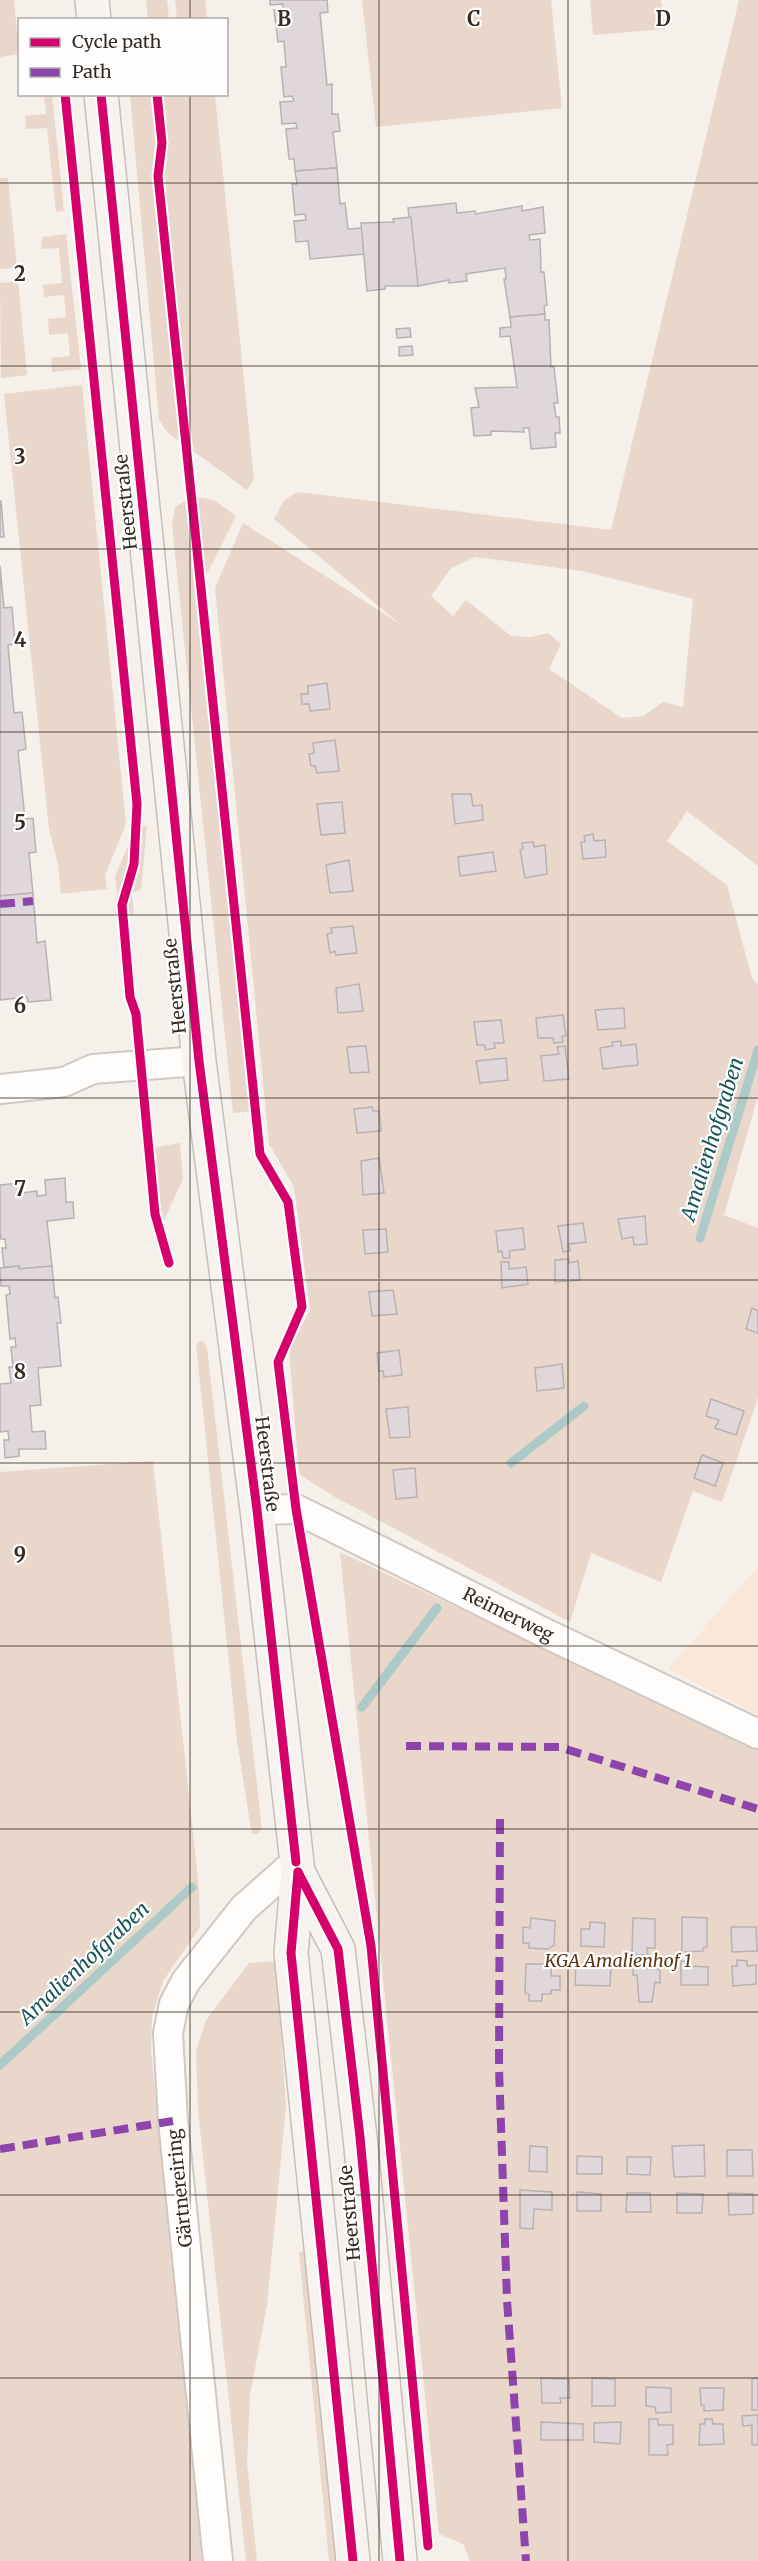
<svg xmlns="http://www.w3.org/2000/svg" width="758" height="2561" font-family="Merriweather,serif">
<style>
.built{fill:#f9e7d9}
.green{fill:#e8d7ca;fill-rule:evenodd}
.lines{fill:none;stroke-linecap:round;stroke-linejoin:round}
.stream{stroke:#adcac9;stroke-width:9}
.building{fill:#dfd7d9;stroke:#b9b1b3;stroke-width:1.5}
.minor-casing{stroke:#d0c8c2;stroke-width:32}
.primary-casing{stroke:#c8beb8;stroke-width:36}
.minor{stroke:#fefdfc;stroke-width:28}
.primary{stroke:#f7f3f0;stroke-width:33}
.quiet{stroke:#8e44ad;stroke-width:8;stroke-dasharray:15 8;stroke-linecap:butt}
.cycleway-casing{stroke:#fefefe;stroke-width:13}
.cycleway{stroke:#d6006c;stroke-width:9}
.grid{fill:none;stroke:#362b23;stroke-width:1.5;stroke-opacity:0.55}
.labels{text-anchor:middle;stroke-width:4.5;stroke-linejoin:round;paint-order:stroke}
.street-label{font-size:18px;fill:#362b23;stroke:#fefefe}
.park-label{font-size:18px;font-style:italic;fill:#5e3512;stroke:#fefefe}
.water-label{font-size:20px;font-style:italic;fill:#195658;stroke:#fefefe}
.grid-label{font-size:20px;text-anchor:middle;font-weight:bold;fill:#362b23;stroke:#fefefe;stroke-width:4.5;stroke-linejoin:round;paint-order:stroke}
</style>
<rect width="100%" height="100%" fill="#f6f0eb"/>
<path class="built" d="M758,1567V1715L668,1669Z"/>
<g class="green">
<path d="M0,0H14L19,54L0,57Z"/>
<path d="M146,0H167L169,19H148Z"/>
<path d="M175,0H205L207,19H177Z"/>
<path d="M362,0H551L562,108L376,127Z"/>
<path d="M590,0H661L665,29L593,35Z"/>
<path d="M739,0H758V866L687,811L667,841L727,885L752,978L758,984V1096L724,1215L758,1228V1398L722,1502L693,1491L661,1582L591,1553L570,1622L335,1497L299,1474L289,1350L310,1310L294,1187L269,1144L215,588L243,523L400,624L274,519L284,500L298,492L611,530ZM475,557L582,571L693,599L683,707L663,702L643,716L622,718L549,669L561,644L548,633L531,637L511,636L466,600L453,616L431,596L451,568Z"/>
<path d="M162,94L215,95L254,479L247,490L190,449L163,179L165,144Z"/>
<path d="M44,95H52L64,211L56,212L47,128L26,129L25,116L46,114Z"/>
<path d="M130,95H151L157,143L154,172L181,442L168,433L159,420Z"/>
<path d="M0,178H8L17,267L0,269Z"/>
<path d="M66,234L81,369L52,372L51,358L70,356L68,333L49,335L48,319L66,317L64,295L44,297L43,285L62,283L59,248L41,249L42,237Z"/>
<path d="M18,281L27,375L1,378L0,283Z"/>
<path d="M82,385L126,824L105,875L107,889L61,894L58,864L49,829L4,394Z"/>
<path d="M196,497L214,500L236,516L203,582Z"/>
<path d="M188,499L251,1111L233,1113L172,524L175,507Z"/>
<path d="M142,826H147L141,889L132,893L134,913L129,914L127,899L135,873Z"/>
<path d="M134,832L129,867L118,903L115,876Z"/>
<path d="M180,1143L183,1179L161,1227L151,1148Z"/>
<path d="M202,1340L207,1347L262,1829L258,1834H253L251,1829L237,1741L196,1344Z"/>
<path d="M153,1461L199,1889L200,1927L163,1981L152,2017L151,2050L204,2561H0V1472Z"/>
<path d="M340,1552L758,1750V2561H470L463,2544L439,2534Z"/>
<path d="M276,1961L286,2106L267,2305L250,2395L247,2462L257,2561H246L198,2110L196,2051L206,2020L249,1963Z"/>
<path d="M302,2251L306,2253L336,2561H329L299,2253Z"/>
</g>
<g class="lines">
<g class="stream">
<path d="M700,1238L758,1050"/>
<path d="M511,1463L584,1406"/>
<path d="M362,1707L437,1608"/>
<path d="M0,2065L192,1887"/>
</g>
</g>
<g class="building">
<path d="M270,0H327L328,12L320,13L327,85L332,84V114H338L340,131L333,132L337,168L295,171L294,159H289L286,129L297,128L296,123L282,124L280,102L294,101L292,96L284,97L281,67H286L284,41L278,42L274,10L283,9V4L270,5Z"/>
<path d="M337,168L340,204L345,203L348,229L362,228L364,254L310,259L308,241L296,242L294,221L306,220L305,214L295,215L292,184H297L295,171Z"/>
<path d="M456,203L457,213L475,211L476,214L522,206V211L543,207L545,233L529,235L530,240L540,239L541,272H544L547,305L544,306L545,314L510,317L504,279H506L505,268L466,274L467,281L449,283V280L418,286L408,208Z"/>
<path d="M411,217L418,286H385V289L367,291L361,223L394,222L393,219Z"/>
<path d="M545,314V320H549L551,367H554L558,403H554L556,417H559L560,433H555L556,447L531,449L529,428H523L524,432L491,431V435L474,436L471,408L479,407L475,388L517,387L510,336L500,337V328L511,327L510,317Z"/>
<path d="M410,328L411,337L397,338L396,329Z"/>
<path d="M412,346L413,355L399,356V347Z"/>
<path d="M0,501H1L4,537H0Z"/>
<path d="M0,566L4,608L12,607L15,644L8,645L14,713L22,712L26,749L18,751L25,819L33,818L36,852L29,853L33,893L0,896Z"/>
<path d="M327,683L330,709L310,711L309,704H302L301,694H308V686Z"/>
<path d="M335,740L339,771L317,773L315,766H311L309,754L314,753L313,743Z"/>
<path d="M452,794H471L473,806L482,805L483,820L455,824Z"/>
<path d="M342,802L345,833L321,835L317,804Z"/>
<path d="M593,834L594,841L605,840L606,857L583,859L581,842H585L584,836Z"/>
<path d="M533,842L534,847L545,845L547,874L525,878L520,850L523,849L522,843Z"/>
<path d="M493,852L496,871L460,876L458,857Z"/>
<path d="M349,860L353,891L330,893L326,865Z"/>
<path d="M33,893L37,943L45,941L51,1000L28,1002L27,997L0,1000V896Z"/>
<path d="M353,926L357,953L336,955L335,951L330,953L327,934L332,933L331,928Z"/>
<path d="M359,984L363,1011L338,1013L336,988Z"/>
<path d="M624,1008L625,1028L598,1030L595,1010Z"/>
<path d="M563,1015L566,1036H562L563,1042L554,1043L553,1038H538L536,1018Z"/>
<path d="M501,1020L504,1043H494L495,1048L486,1050L484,1045H477L474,1022Z"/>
<path d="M621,1041V1046L636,1044L638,1065L603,1069L600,1048L613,1046L612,1042Z"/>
<path d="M366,1046L369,1072L350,1073L347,1047Z"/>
<path d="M565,1046L569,1079L544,1081L541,1056L559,1054L557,1047Z"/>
<path d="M506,1058L508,1080L480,1083L476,1061Z"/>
<path d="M372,1107L373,1111H379L381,1131L357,1133L354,1109Z"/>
<path d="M379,1158L384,1193L363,1195L361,1161Z"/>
<path d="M65,1178L66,1202H73L74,1218L47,1221L52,1266L19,1269V1266L4,1267L2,1248H6L5,1239H1L0,1232V1185L20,1183L21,1193L37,1191V1196L46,1195L45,1180Z"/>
<path d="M645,1216L647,1244L634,1245L633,1237L622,1239L618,1219Z"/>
<path d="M583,1223L586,1242L569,1244L570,1251L563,1252L558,1226Z"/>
<path d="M523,1228L525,1249L509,1251L510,1258H503L502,1251L498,1252L496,1231Z"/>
<path d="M386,1229L388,1252L365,1254L363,1230Z"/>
<path d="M569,1259V1263L578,1261L580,1280L555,1282V1260Z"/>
<path d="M501,1262H509V1269L526,1267L528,1284L502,1288Z"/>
<path d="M19,1266V1269L52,1266L55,1298L58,1297L61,1323H57L61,1366L38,1368L41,1405L30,1406L32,1432L45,1431L46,1449H19V1456L5,1458L4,1440H9L8,1431L0,1432V1384L11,1383L9,1367H13L11,1347H16L15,1338L10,1339L6,1295L10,1294L9,1286H1L0,1268Z"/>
<path d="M393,1290L397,1314L372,1316L369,1292Z"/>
<path d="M752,1308L758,1311V1333L746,1329Z"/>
<path d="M399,1350L402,1375L384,1377L383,1371H379L377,1353Z"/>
<path d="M562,1364L564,1388L537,1391L535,1368Z"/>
<path d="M711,1399L744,1411L736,1435L715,1428L719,1420L706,1416Z"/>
<path d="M408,1407L410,1437L390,1438L386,1409Z"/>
<path d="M702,1455L723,1463L715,1486L694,1478Z"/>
<path d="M415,1468L417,1497L396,1499L393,1470Z"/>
<path d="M682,1917L707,1918V1947L703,1948V1951L682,1952Z"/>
<path d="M531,1918L555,1921L554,1945L548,1949L529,1948V1943H523V1927L530,1928Z"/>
<path d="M633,1918L655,1919V1948H647L648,1955H632Z"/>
<path d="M590,1922L605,1923L604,1947L581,1946V1929H590Z"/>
<path d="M731,1927H756L757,1951L732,1952Z"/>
<path d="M737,1960L747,1961V1966L756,1965V1984L733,1986L732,1966H737Z"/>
<path d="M681,1961L690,1962V1966L708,1967V1985H681Z"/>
<path d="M526,1964H551V1976H560V1990H551V1994H542V2001H529V1994L525,1993Z"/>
<path d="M576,1965L611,1967L610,1986L575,1985Z"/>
<path d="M633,1967L660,1969V1983L655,1982L652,2002H639L637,1975H633Z"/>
<path d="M704,2145L705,2176L674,2177L672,2146Z"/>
<path d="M530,2146L547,2147V2172L529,2171Z"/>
<path d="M727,2150H752L753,2176H727Z"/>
<path d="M577,2156L602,2157V2174H577Z"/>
<path d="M627,2157H651L650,2175L627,2174Z"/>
<path d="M520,2190L552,2192V2210L534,2209L533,2229L520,2228Z"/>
<path d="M577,2192L601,2194V2211H577Z"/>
<path d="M627,2193H650L651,2212H626Z"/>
<path d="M677,2193L703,2194L702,2213H677Z"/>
<path d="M728,2193L753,2194V2214L729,2215Z"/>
<path d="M541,2378L569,2379L570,2398H560L561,2403H542Z"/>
<path d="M592,2378L615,2379V2406H592Z"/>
<path d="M758,2378V2410H752V2379Z"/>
<path d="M646,2387L671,2388V2412L656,2413L655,2407L646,2406Z"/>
<path d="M700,2388H724L723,2410L704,2411V2405H701Z"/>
<path d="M758,2415V2445H752V2425L743,2426L742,2416Z"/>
<path d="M649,2419H658V2425H673V2444L667,2445L668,2455H649Z"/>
<path d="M705,2419H712L713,2424H723L724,2444L699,2445L700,2424H705Z"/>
<path d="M541,2422L583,2424V2440H541Z"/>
<path d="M621,2422L620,2444L594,2442V2423Z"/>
</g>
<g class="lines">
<g class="minor-casing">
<g id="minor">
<path d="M0,1089L64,1082L93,1069L199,1061"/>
<path id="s1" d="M257,1510L296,1509L545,1633L758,1734"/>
<path d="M218,2561L173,2121L168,2033L174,2004L186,1981L244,1908L296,1862"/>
</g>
</g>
<g class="primary-casing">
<g id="primary">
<path d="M92,0L94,20"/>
<path d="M101,94L199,1061L257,1510L298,1872L291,1953L353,2561"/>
<path d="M298,1872L338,1949L360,2137L400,2561"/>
</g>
</g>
<use href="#minor" class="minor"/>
<use href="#primary" class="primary"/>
<g class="quiet">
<path d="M0,904L33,901"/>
<path d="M406,1746L559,1747L758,1809"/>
<path d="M500,1819L499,2068L507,2300L526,2561"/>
<path d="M0,2149L173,2121"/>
</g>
<g class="cycleway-casing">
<g id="cycleway">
<path d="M65,94L137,804L134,864L122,905L130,997L136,1014L155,1214L169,1263"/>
<path d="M101,94L199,1061L257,1510L296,1862"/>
<path d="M157,94L162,143L158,176L260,1154L288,1202L302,1307L278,1362L296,1509L371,1946L428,2546"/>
<path d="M298,1872L338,1949L360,2137L400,2561"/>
<path d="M298,1872L291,1953L353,2561"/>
</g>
</g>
<use href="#cycleway" class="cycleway"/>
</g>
<path class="grid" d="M190,0V20M379,0V2561M568,0V2561M190,94V2561M0,183H758M0,366H758M0,549H758M0,732H758M0,915H758M0,1098H758M0,1280H758M0,1463H758M0,1646H758M0,1829H758M0,2012H758M0,2195H758M0,2378H758"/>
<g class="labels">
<g class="street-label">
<text transform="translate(126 502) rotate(-96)" y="6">Heerstraße</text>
<text transform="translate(175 986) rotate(-96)" y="6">Heerstraße</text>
<text transform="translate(267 1464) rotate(83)" y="6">Heerstraße</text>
<text dy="6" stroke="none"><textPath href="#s1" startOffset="276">Reimerweg</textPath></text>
<text transform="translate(180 2188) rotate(-96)" y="6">Gärtnereiring</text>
<text transform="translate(350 2213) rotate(-95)" y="6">Heerstraße</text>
</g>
<g class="park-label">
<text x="618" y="1967">KGA Amalienhof 1</text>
</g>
<g class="water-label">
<text transform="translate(712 1139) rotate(-73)" y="7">Amalienhofgraben</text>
<text transform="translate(84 1963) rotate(-43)" y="7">Amalienhofgraben</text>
</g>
</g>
<g class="grid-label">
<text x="284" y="26">B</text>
<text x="474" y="26">C</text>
<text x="663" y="26">D</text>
<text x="20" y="281">2</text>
<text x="20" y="464">3</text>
<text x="20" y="647">4</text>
<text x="20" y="830">5</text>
<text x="20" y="1013">6</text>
<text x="20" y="1196">7</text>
<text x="20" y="1379">8</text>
<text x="20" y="1562">9</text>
</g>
<rect x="18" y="18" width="210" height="78" fill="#fefefe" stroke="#aeaaa6" stroke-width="1.5"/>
<rect x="30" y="38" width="30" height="9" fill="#d6006c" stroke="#aeaaa6" stroke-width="1.5"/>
<text x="72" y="48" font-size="18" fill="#362b23">Cycle path</text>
<rect x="30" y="68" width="30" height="9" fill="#8e44ad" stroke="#aeaaa6" stroke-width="1.5"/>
<text x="72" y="78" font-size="18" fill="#362b23">Path</text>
</svg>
